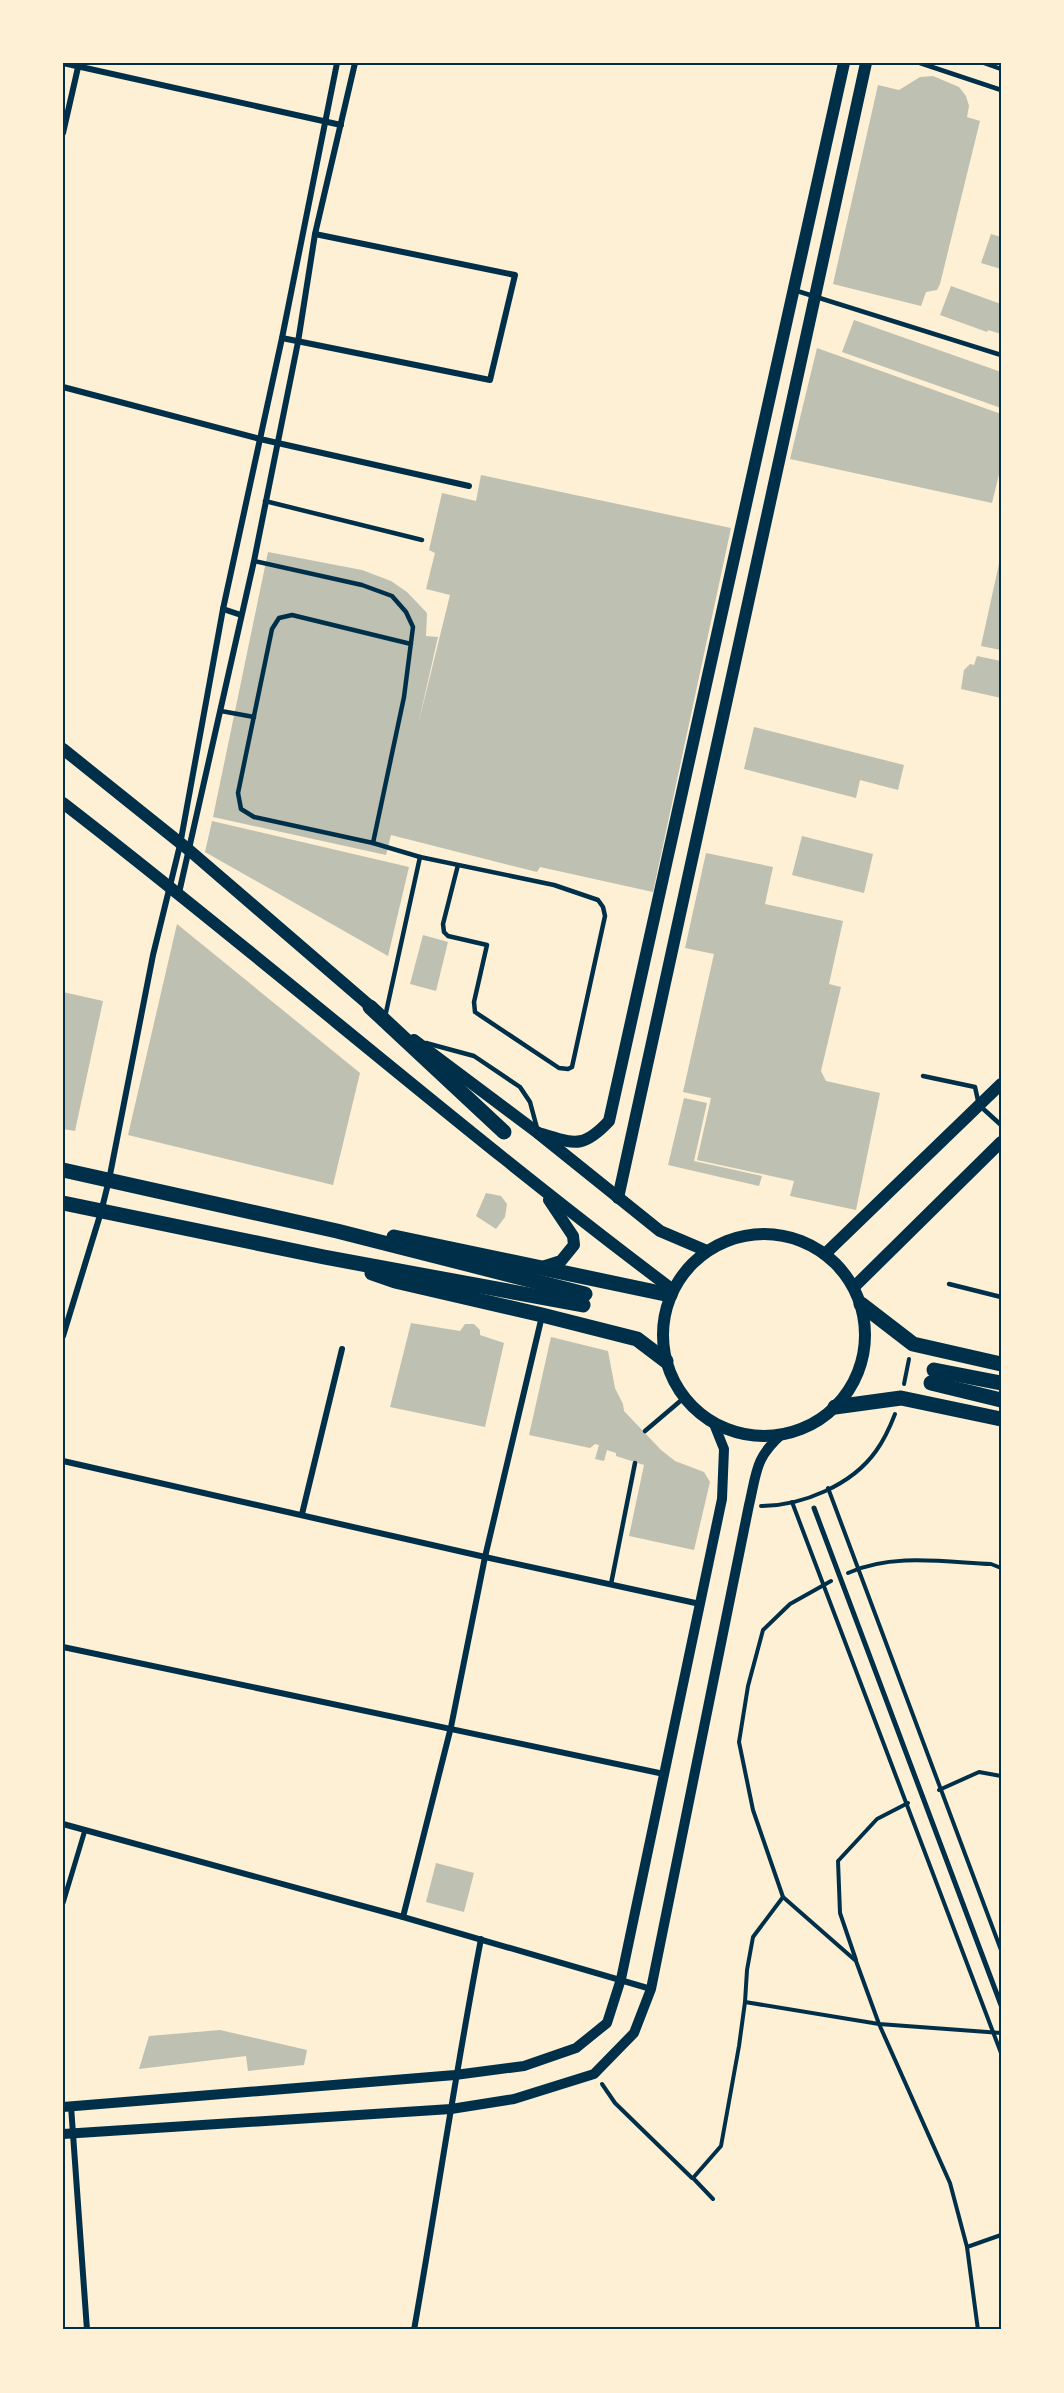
<svg xmlns="http://www.w3.org/2000/svg" width="1064" height="2393" font-family="'Sofia Sans Condensed',sans-serif">
<style>
.building{fill:#bec0b2}
.lines{fill:none;stroke-linecap:round;stroke-linejoin:round}
.path{stroke:#003049;stroke-width:4}
.service{stroke:#003049;stroke-width:4.5}
.pedestrian{stroke:#003049;stroke-width:5}
.minor{stroke:#003049;stroke-width:6}
.tertiary{stroke:#003049;stroke-width:10}
.secondary{stroke:#003049;stroke-width:12}
.primary{stroke:#003049;stroke-width:15}
.neatline{fill:none;stroke:#003049;stroke-width:2}
</style>
<rect width="100%" height="100%" fill="#fdf0d5"/>
<g class="building">
<path d="M933,76L959,87L966,96L969,106L967,117L980,121L940,284L937,290L926,292L921,306L833,284L878,85L899,90L920,77Z"/>
<path d="M991,234L1001,237V269L981,263Z"/>
<path d="M951,286L1001,304V334L988,330L987,332L940,315Z"/>
<path d="M854,320L1001,372V408L842,352Z"/>
<path d="M817,348L1001,414V466L992,503L790,459Z"/>
<path d="M481,475L731,528L653,892L540,867L537,872L391,835L386,855L213,817L268,552L362,570L391,581L407,592L427,613L426,636L438,637L418,725L450,595L426,589L435,553L429,550L442,493L476,501Z"/>
<path d="M1000,559H1001V650L981,646Z"/>
<path d="M977,656L1001,661V698L961,689L964,670L970,664L974,665Z"/>
<path d="M754,727L904,765L898,790L860,780L856,798L744,769Z"/>
<path d="M212,821L409,867L388,956L205,852Z"/>
<path d="M802,836L873,854L864,893L792,875Z"/>
<path d="M706,853L773,867L765,904L843,921L829,984L841,987L821,1071L826,1081L880,1093L856,1210L790,1196L794,1181L697,1160L711,1098L683,1092L714,954L685,948Z"/>
<path d="M177,924L360,1073L333,1185L128,1135Z"/>
<path d="M423,935L448,942L436,991L410,984Z"/>
<path d="M63,992L103,1001L75,1131L63,1129Z"/>
<path d="M684,1098L707,1103L694,1161L762,1176L759,1186L668,1165Z"/>
<path d="M486,1193L501,1196L507,1204L505,1217L496,1229L476,1216Z"/>
<path d="M411,1323L460,1331L465,1324H474L480,1330V1335L504,1343L485,1427L390,1407Z"/>
<path d="M551,1337L608,1351L615,1388L623,1404L624,1411L661,1450L675,1461L704,1472L710,1482L694,1550L629,1536L644,1465L616,1456V1453L607,1450L604,1461L595,1459L599,1445L595,1444L590,1448L529,1435Z"/>
<path d="M436,1863L474,1873L464,1912L426,1902Z"/>
<path d="M220,2030L307,2050L304,2065L248,2071L246,2056L139,2069L149,2036Z"/>
</g>
<g class="lines">
<g class="path">
<path d="M904,1384L909,1359"/>
<path d="M828,1488L1001,1950"/>
<path d="M792,1502L1001,2053"/>
<path d="M761,1506C802,1506 852,1485 876,1451C884,1440 890,1427 895,1414"/>
<path d="M848,1573C892,1553 945,1562 991,1564L1001,1568"/>
<path d="M831,1581L790,1604L763,1630L748,1686L739,1742L753,1810L783,1897L856,1961L879,2024L950,2183L967,2247L978,2330"/>
<path d="M939,1790L979,1772L1001,1776"/>
<path d="M856,1960L840,1913L838,1861L877,1819L908,1803"/>
<path d="M745,2002L879,2024L1001,2033"/>
<path d="M602,2084L615,2103L692,2178"/>
<path d="M713,2199L693,2178L721,2146L739,2046L745,2002L747,1970L753,1937L783,1897"/>
<path d="M967,2247L1001,2235"/>
</g>
<g class="service">
<path d="M920,63L1001,90"/>
<path d="M984,63L1001,69"/>
<path d="M794,290L1001,355"/>
<path d="M265,501L422,540"/>
<path d="M254,561L362,585L392,596L406,612L413,627L404,697L373,843L254,817L241,809L238,793L272,629L279,618L292,615L411,644"/>
<path d="M221,711L254,717"/>
<path d="M373,843L420,857"/>
<path d="M385,1017L420,857L554,885L598,900L603,907L605,916L572,1067L568,1069L559,1068L475,1012L474,1002L487,945L448,936L444,932L443,924L458,865"/>
<path d="M426,1043L474,1056L520,1087L530,1102L537,1128"/>
<path d="M923,1076L975,1087L979,1105L1001,1125"/>
<path d="M949,1284L1001,1297"/>
<path d="M645,1431L685,1397"/>
<path d="M611,1584L635,1463"/>
</g>
<g class="pedestrian">
<path d="M814,1508L1001,2005"/>
<path d="M63,1903L85,1830"/>
</g>
<g class="minor">
<path d="M63,63L341,125"/>
<path d="M63,133L79,63"/>
<path d="M282,338L490,380L515,275L315,234"/>
<path d="M63,387L260,439L469,486"/>
<path d="M223,609L241,615"/>
<path d="M179,893L254,561L298,342L315,234L355,63"/>
<path d="M63,1336L101,1212L109,1180L153,955L180,845L223,609L282,338L337,63"/>
<path d="M63,1461L485,1557L700,1604"/>
<path d="M302,1514L342,1349"/>
<path d="M63,1647L664,1774"/>
<path d="M63,1824L403,1917L651,1989"/>
<path d="M403,1917L451,1727L485,1557L542,1316"/>
<path d="M71,2106L87,2330"/>
<path d="M414,2330C437,2200 456,2069 481,1939"/>
</g>
<g class="tertiary">
<path d="M63,2107L455,2075L524,2066L576,2048L607,2023L621,1979L722,1499L724,1449L714,1424"/>
<path d="M63,2134L451,2109L514,2099L594,2074L634,2033L651,1989L749,1505C757,1471 755,1458 782,1434"/>
</g>
<g class="secondary">
<path d="M63,749L189,850L377,1012"/>
<path d="M63,803C269,962 465,1134 673,1290"/>
<path d="M414,1040L538,1133L660,1231L707,1251"/>
<path d="M538,1133C574,1143 582,1150 609,1121L844,63"/>
<path d="M618,1198L866,63"/>
<circle cx="764" cy="1335" r="101"/>
<path d="M825,1254L1001,1084"/>
<path d="M539,1268L561,1261L574,1245L573,1236L549,1200"/>
<path d="M854,1287L1001,1142"/>
</g>
<g class="primary">
<path d="M370,1007L504,1132"/>
<path d="M63,1170L337,1231L585,1294"/>
<path d="M63,1203L324,1257L583,1305"/>
<path d="M394,1237L670,1295"/>
<path d="M372,1273L395,1281L542,1315L637,1339L666,1361"/>
<path d="M861,1304L913,1344L1001,1364"/>
<path d="M934,1370L1001,1383"/>
<path d="M931,1383L1001,1400"/>
<path d="M835,1407L901,1398L1001,1419"/>
</g>
</g>
<rect width="1064" height="2393" fill="none" stroke="#fdf0d5" stroke-width="129"/>
<rect x="64" y="64" width="936" height="2264" class="neatline"/>
</svg>
